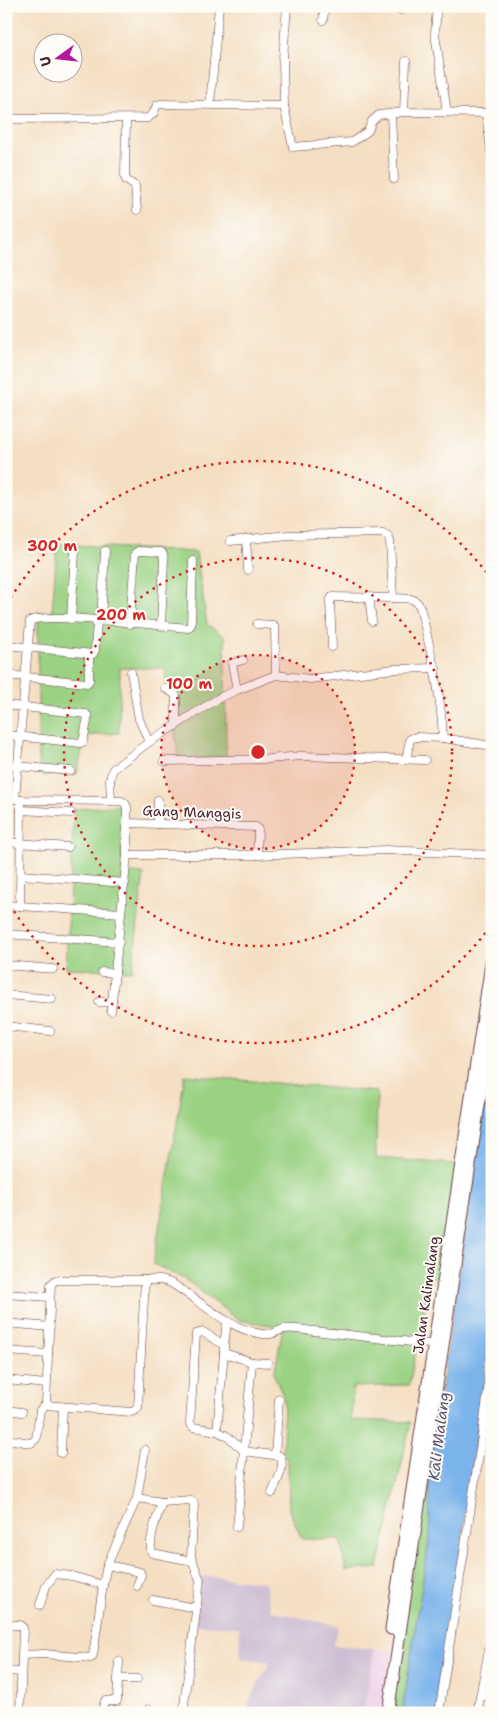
<svg xmlns="http://www.w3.org/2000/svg" width="498" height="1719" font-family="'Shantell Sans',sans-serif">
<style>
.built{fill:#efd0e7}
.industrial{fill:#cdbed3}
.green{fill:#9ad183;stroke:#727857}
.water{fill:#7ab4eb;stroke:#626a8b}
.lines{fill:none;stroke-linecap:round;stroke-linejoin:round}
.street-casing{stroke:#643c42;stroke-width:9}
.secondary-casing{stroke:#643c42;stroke-width:13}
.street{stroke:#fff;stroke-width:8}
.secondary{stroke:#fff;stroke-width:11}
.ring{fill:none;stroke:#d62828;stroke-width:2.5;stroke-dasharray:2.5 5}
.labels{text-anchor:middle;stroke-width:4;stroke-linejoin:round;paint-order:stroke}
.street-label{font-size:14px;fill:#4a1f2b;stroke:#fdfcf7}
.water-label{font-size:15px;font-style:italic;fill:#5b536e;stroke:#fdfcf7}
.centre{fill:#d62828;stroke:#fdfcf7;stroke-width:2.5}
.ring-label{font-size:15px;text-anchor:middle;font-weight:bold;fill:#d62828;stroke:#fdfcf7;stroke-width:4;stroke-linejoin:round;paint-order:stroke}
</style>
<rect width="100%" height="100%" fill="#fdfcf7"/>
<filter id="ink" filterUnits="userSpaceOnUse"><feTurbulence type="fractalNoise" baseFrequency=".02" numOctaves="2"/><feDisplacementMap in="SourceGraphic" scale="10" xChannelSelector="R" yChannelSelector="G"/><feConvolveMatrix kernelMatrix="1 2 1 2 8 2 1 2 1" color-interpolation-filters="sRGB"/></filter>
<filter id="wash" filterUnits="userSpaceOnUse"><feTurbulence type="fractalNoise" baseFrequency=".0096" numOctaves="4" result="noise"/><feDisplacementMap in="SourceGraphic" scale="20" xChannelSelector="R" yChannelSelector="G"/><feGaussianBlur stdDeviation="1.12" result="paint"/><feColorMatrix in="noise" values="0 0 0 0 0 0 0 0 0 0 0 0 0 0 0 0 0 1.4 0 .05"/><feComposite in="paint" operator="in"/></filter>
<g filter="url(#wash)">
<rect width="100%" height="100%" fill="#f4dfc2"/>
<path class="built" d="M374,1649L397,1651L388,1713H364Z"/>
<path class="industrial" d="M202,1576L265,1582L271,1611L338,1626L334,1645L374,1649L364,1713H250L248,1703L270,1662L241,1658L239,1627L195,1625Z"/>
<g class="green">
<path d="M57,544L196,552L207,624L225,637L226,759L179,761L165,668H120L119,733L85,736L77,774L43,776L38,760V612L52,613Z"/>
<path d="M122,805V872L144,874L132,971L66,968L74,809Z"/>
<path d="M185,1075L377,1092L376,1158L468,1165L452,1280L431,1277L409,1385L353,1387L351,1420L411,1422L378,1568L346,1571L340,1539H302L289,1510L288,1462L283,1454L284,1398L274,1375L283,1327L238,1320L186,1280L153,1264Z"/>
<path d="M429,1472L430,1535L402,1713H388Z"/>
</g>
<path class="water" d="M492,1052V1326L461,1545L446,1671L439,1713H402L430,1535L429,1472Z"/>
</g>
<g filter="url(#ink)">
<g class="lines">
<g class="street-casing">
<g id="street">
<path d="M287,6L283,59L284,106L293,147L352,142L368,131L372,121L379,115L404,112L492,113"/>
<path d="M437,6L435,34L447,112"/>
<path d="M401,10V6"/>
<path d="M323,20L325,6"/>
<path d="M210,104L219,6"/>
<path d="M404,112L406,61"/>
<path d="M486,113L492,158"/>
<path d="M391,114L394,179"/>
<path d="M6,119L148,118L153,114L157,105L160,104L284,106"/>
<path d="M126,119L125,175L126,180L135,186L137,210"/>
<path d="M246,539L248,570"/>
<path d="M230,541L288,535L383,533L388,536L390,541L393,598C404,599 416,596 420,607C431,651 441,693 443,738L492,746"/>
<path d="M369,596L372,621"/>
<path d="M71,619L75,552"/>
<path d="M101,621L105,551"/>
<path d="M130,624L135,553L138,551L161,552L163,554L164,560L161,626"/>
<path d="M257,624L273,625L275,627L276,675"/>
<path d="M6,645L93,654L95,650L97,621"/>
<path d="M332,647L330,601L332,597L393,598"/>
<path d="M131,672L139,719L149,742"/>
<path d="M6,675L87,683L89,681V655"/>
<path d="M165,688L176,695V726"/>
<path d="M237,690L232,663L243,660"/>
<path d="M6,705L86,714L88,716L83,742L81,743L6,735"/>
<path d="M406,760L410,739L416,737L443,738"/>
<path d="M164,761L269,759L300,756L425,760"/>
<path d="M6,765L71,771"/>
<path d="M6,798L21,800L122,801L125,803L127,807V855H257L386,850L492,855"/>
<path d="M15,799L30,621C44,612 163,626 188,628L191,625L193,561"/>
<path d="M158,800V824"/>
<path d="M111,801L110,779L113,769L149,742L219,698L237,690L276,675L310,679L394,669L436,668"/>
<path d="M21,810L71,813"/>
<path d="M128,823L256,827L258,830L257,855"/>
<path d="M6,842L68,847"/>
<path d="M21,875L125,883"/>
<path d="M20,906L121,913"/>
<path d="M6,919L8,905L20,906L21,800"/>
<path d="M6,934L119,942"/>
<path d="M6,965L53,969"/>
<path d="M102,972L115,973"/>
<path d="M6,995L52,999"/>
<path d="M99,1002H112"/>
<path d="M111,1011L127,855"/>
<path d="M6,1026L50,1031"/>
<path d="M6,1294L49,1297"/>
<path d="M227,1322L224,1345V1353L252,1362L237,1527"/>
<path d="M6,1323L50,1327"/>
<path d="M6,1351L48,1354"/>
<path d="M224,1353L217,1431L227,1436L244,1451L280,1456C286,1467 276,1483 272,1493"/>
<path d="M252,1362L268,1363"/>
<path d="M6,1380L46,1384"/>
<path d="M46,1405L131,1412L136,1410L138,1407L145,1280"/>
<path d="M6,1410L22,1412"/>
<path d="M217,1431L193,1427L190,1423L196,1334L203,1332L224,1345"/>
<path d="M6,1439L31,1443L36,1439L40,1410L46,1404L51,1284L56,1280H161L171,1283C200,1300 228,1330 263,1334C271,1335 274,1333 281,1330C286,1328 291,1329 296,1329L438,1345"/>
<path d="M61,1453L63,1407"/>
<path d="M275,1455L279,1399"/>
<path d="M137,1498L145,1450"/>
<path d="M162,1502L191,1500L194,1504L191,1557L200,1580L183,1713"/>
<path d="M107,1565L140,1572L141,1575L137,1586"/>
<path d="M153,1600L196,1608"/>
<path d="M40,1605L46,1586L55,1574L72,1576L103,1585L107,1565L137,1498L162,1502C158,1514 147,1542 152,1553L192,1561"/>
<path d="M6,1625H20L23,1628L20,1713"/>
<path d="M22,1655L44,1654L91,1658L93,1655L103,1585"/>
<path d="M6,1671L21,1672"/>
<path d="M118,1679H137"/>
<path d="M480,1696L492,1697"/>
<path d="M149,1709L153,1713"/>
<path d="M101,1713L105,1701H117L119,1661"/>
<path d="M439,1713L481,1442L492,1361"/>
<path d="M477,1713L492,1633"/>
</g>
</g>
<g class="secondary-casing">
<g id="secondary">
<path d="M400,1631L391,1629L492,957"/>
<path d="M388,1713L492,1018"/>
</g>
</g>
<use href="#street" class="street"/>
<use href="#secondary" class="secondary"/>
</g>
</g>
<circle cx="258" cy="752" r="97" fill="#d62828" fill-opacity=".12"/>
<g class="ring">
<circle cx="258" cy="752" r="97"/>
<circle cx="258" cy="752" r="194"/>
<path d="M490 927A291 291 0 0 1 7 900M7 604A291 291 0 0 1 490 577"/>
</g>
<g class="labels">
<g class="street-label">
<text transform="translate(192 812) rotate(2)" y="5">Gang Manggis</text>
<text transform="translate(426 1295) rotate(-82)" y="5">Jalan Kalimalang</text>
</g>
<g class="water-label">
<text transform="translate(439 1436) rotate(-83)" y="5">Kali Malang</text>
</g>
</g>
<circle cx="258" cy="752" r="8" class="centre"/>
<g class="ring-label">
<text x="52" y="551">300 m</text>
<text x="121" y="620">200 m</text>
<text x="189" y="689">100 m</text>
</g>
<rect width="498" height="1719" fill="none" stroke="#fdfcf7" stroke-width="25"/>
<g transform="translate(58 58) rotate(255)"><circle r="24" fill="#fdfcf7" stroke="#b5a4a5"/>
<path d="M0-4L9 19L0 12L-9 19Z" fill="#b5179e"/>
<text y="-8" font-size="14" font-weight="bold" text-anchor="middle" fill="#4a1f2b">U</text>
</g>
</svg>
